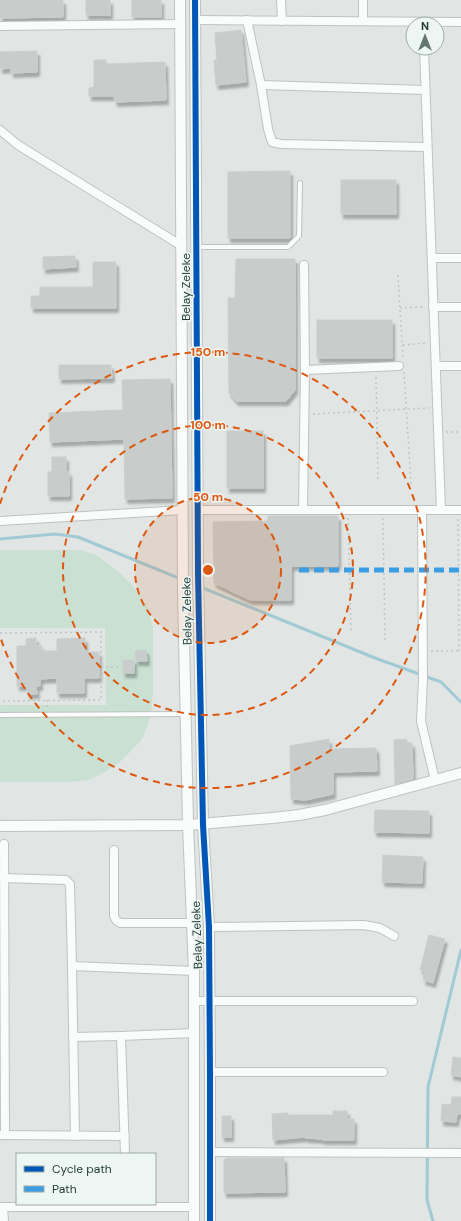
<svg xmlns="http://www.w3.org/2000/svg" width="461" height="1221" font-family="'DM Sans',sans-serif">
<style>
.green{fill:#c9e0d2}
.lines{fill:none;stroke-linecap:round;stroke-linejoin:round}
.stream{stroke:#a1cad5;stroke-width:3}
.building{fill:#c8cdcb;stroke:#c9cfcd;filter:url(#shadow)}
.service-casing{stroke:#bec3c1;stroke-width:6}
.minor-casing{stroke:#bec3c1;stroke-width:10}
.tertiary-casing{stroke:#bec3c1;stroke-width:12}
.path{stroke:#bec7c5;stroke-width:1.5;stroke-dasharray:2 3;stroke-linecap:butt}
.service{stroke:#fafbfb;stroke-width:4}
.minor{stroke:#fafbfb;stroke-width:8}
.tertiary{stroke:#fafbfb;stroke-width:10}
.quiet{stroke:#3c9ee2;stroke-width:5;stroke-dasharray:10 5;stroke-linecap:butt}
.cycleway-casing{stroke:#eef6f3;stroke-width:8}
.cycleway{stroke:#0057b8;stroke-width:6}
.ring{fill:none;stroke:#de570e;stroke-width:2;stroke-dasharray:7 5}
.labels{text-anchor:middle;stroke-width:3;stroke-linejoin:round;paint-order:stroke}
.street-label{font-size:12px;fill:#1f3934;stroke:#eef6f3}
.centre{fill:#de570e;stroke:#eef6f3;stroke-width:2}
.ring-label{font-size:12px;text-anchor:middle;font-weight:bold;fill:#de570e;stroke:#eef6f3;stroke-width:3;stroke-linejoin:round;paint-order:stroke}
</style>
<defs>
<filter id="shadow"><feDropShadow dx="2.5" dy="4.5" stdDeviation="1" flood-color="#0004"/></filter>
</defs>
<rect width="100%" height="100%" fill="#e1e6e4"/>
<path class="green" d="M0,550H81L98,556L121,574L133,586L147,607L153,627V692L151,714L147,727L142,739L130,752L120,762L105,772L88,780L71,782H0V705H106L105,628H0Z"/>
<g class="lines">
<g class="stream">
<path d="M0,539L55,534L78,537L375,658L441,682L461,702"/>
<path d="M433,1221L427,1200L428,1087L461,950"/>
</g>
</g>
<g class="building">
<path d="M0,0H63V17L0,18Z"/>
<rect x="86" y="0" width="24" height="15"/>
<rect x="132" y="0" width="29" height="17"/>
<path d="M241,30L246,82L216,85L214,60H217L215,33Z"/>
<path d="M37,51V72L11,73V68L0,69V52Z"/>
<path d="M94,60H106V64L165,62L166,100L115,102L114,96H89V88L94,87Z"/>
<path d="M290,171V238H228V172Z"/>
<rect x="341" y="180" width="55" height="34"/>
<path d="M75,256L76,267L43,269V257Z"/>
<path d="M236,259H295V390L286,401H236L229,393L228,298H235Z"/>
<path d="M93,262H116V308H31V296H40V287H93Z"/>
<rect x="317" y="320" width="75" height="38"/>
<path d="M59,365H111L112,378L59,379Z"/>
<path d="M170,379L172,498L125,499L124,439L50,442L49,413L123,410L122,380Z"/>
<rect x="227" y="431" width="36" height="57"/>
<path d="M52,457H66V472H69V496H48V472H52Z"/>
<path d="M268,516H338V566H291V600H250L214,583L213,522L268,521Z"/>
<path d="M36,638V646H42V651H57V639L85,638V652H99V678H84V693H57V678L40,679V686H36L37,694H27V686H17V646H26V639Z"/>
<path d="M146,650L147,661H136L135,651Z"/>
<rect x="123" y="660" width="11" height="13"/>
<path d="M329,739V749L376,748L377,771L333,772V794L306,800L291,799L290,746Z"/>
<path d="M407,739V743H412L413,779L395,784L394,740Z"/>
<path d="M375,810L429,811V833L374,832Z"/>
<path d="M383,855L423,857L422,883L382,882Z"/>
<path d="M429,935L445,939L433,983L423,980L425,971L420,970Z"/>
<path d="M453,1057L461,1058V1077L451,1075Z"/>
<path d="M452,1097H461V1114H457L456,1122L441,1121L442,1104L451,1105Z"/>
<path d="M333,1111H347V1119H354V1140H322V1139L305,1138V1137L273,1140L272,1114L288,1113V1115H333Z"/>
<rect x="222" y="1116" width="9" height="21"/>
<path d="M227,1158H284L285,1192L224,1193V1160Z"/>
</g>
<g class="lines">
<g class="service-casing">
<g id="service">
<path d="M197,247H288L299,236L300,183"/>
<path d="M0,715L185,714"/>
</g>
</g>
<g class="minor-casing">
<g id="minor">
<path d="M281,0L282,21"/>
<path d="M195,20L461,22"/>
<path d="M247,20L261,85L268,129L272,142L281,144L427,147"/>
<path d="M363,21V0"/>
<path d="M0,26L180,24"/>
<path d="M424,48L441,510"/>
<path d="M261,85L425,90"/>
<path d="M0,130L18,145L182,246"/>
<path d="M432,258H461"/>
<path d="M433,307H461"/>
<path d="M436,366H461"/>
<path d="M305,370L399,366"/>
<path d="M197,510H461"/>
<path d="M303,510L305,370L304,265"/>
<path d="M422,510L423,679L421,721L435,780"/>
<path d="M0,521L183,510"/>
<path d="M4,844L5,1135"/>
<path d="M114,850V916L116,920L120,923H193"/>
<path d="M3,878L66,880L70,884L72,966L75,1136"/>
<path d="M209,927L364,925L380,928L394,936"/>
<path d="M72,966L194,971"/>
<path d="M194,1001H413"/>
<path d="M121,1036L125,1154"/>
<path d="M73,1037L121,1036L194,1033"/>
<path d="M210,1072H383"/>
<path d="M1,1135L125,1136"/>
<path d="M210,1152L461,1153"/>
<path d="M0,1207H194"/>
<path d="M3,1207L4,1221"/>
</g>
</g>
<g class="tertiary-casing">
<g id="tertiary">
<path d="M180,0L183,591L188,825L194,971V1221"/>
<path d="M195,0L198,573L203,825L209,927L210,1072V1221"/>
<path d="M0,826L188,825L272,818L299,815L325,810L461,773"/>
</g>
</g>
<g class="path">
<path d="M398,275L403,359"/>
<path d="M400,308L424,307"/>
<path d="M403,345L427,343"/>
<path d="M404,372L411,484"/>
<path d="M376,377L378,482"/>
<path d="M313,414L429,408"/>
<path d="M446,432H461"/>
<path d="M348,518L351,631"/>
<path d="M383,518L385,642"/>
<path d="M458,519L459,651"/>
<path d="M0,633L101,632V700L0,701"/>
<path d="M431,651H461"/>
<path d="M101,667H118"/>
<path d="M47,700V708"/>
</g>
<use href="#service" class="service"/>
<use href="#minor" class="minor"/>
<use href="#tertiary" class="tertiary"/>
<path class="quiet" d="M299,570H461"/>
<g class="cycleway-casing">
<path id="cycleway" d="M195,0L198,573L203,825L209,927L210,1072V1221"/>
</g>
<use href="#cycleway" class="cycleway"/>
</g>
<circle cx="208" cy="570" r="73" fill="#de570e" fill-opacity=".12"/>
<g class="ring">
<circle cx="208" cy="570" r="73"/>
<circle cx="208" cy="570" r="145"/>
<path d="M0 504A218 218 0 1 1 0 636"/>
</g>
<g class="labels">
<g class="street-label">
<text transform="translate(186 287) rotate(-90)" y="4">Belay Zeleke</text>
<text transform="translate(187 611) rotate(-91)" y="4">Belay Zeleke</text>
<text transform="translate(197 935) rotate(-92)" y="4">Belay Zeleke</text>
</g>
</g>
<circle cx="208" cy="570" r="6" class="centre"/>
<g class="ring-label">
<text x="208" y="356">150 m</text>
<text x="208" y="429">100 m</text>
<text x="208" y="501">50 m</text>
</g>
<rect x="16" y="1153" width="140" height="52" fill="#eef6f3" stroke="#9baaa7"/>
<rect x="24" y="1166" width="20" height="6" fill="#0057b8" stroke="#9baaa7"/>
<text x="52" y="1173" font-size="12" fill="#1f3934">Cycle path</text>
<rect x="24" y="1186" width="20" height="6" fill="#3c9ee2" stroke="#9baaa7"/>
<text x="52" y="1193" font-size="12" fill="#1f3934">Path</text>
<g transform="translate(425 36)"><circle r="19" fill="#eef6f3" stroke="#9baaa7"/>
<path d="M0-3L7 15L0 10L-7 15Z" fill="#637672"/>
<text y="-6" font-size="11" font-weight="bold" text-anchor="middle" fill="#1f3934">N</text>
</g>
</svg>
